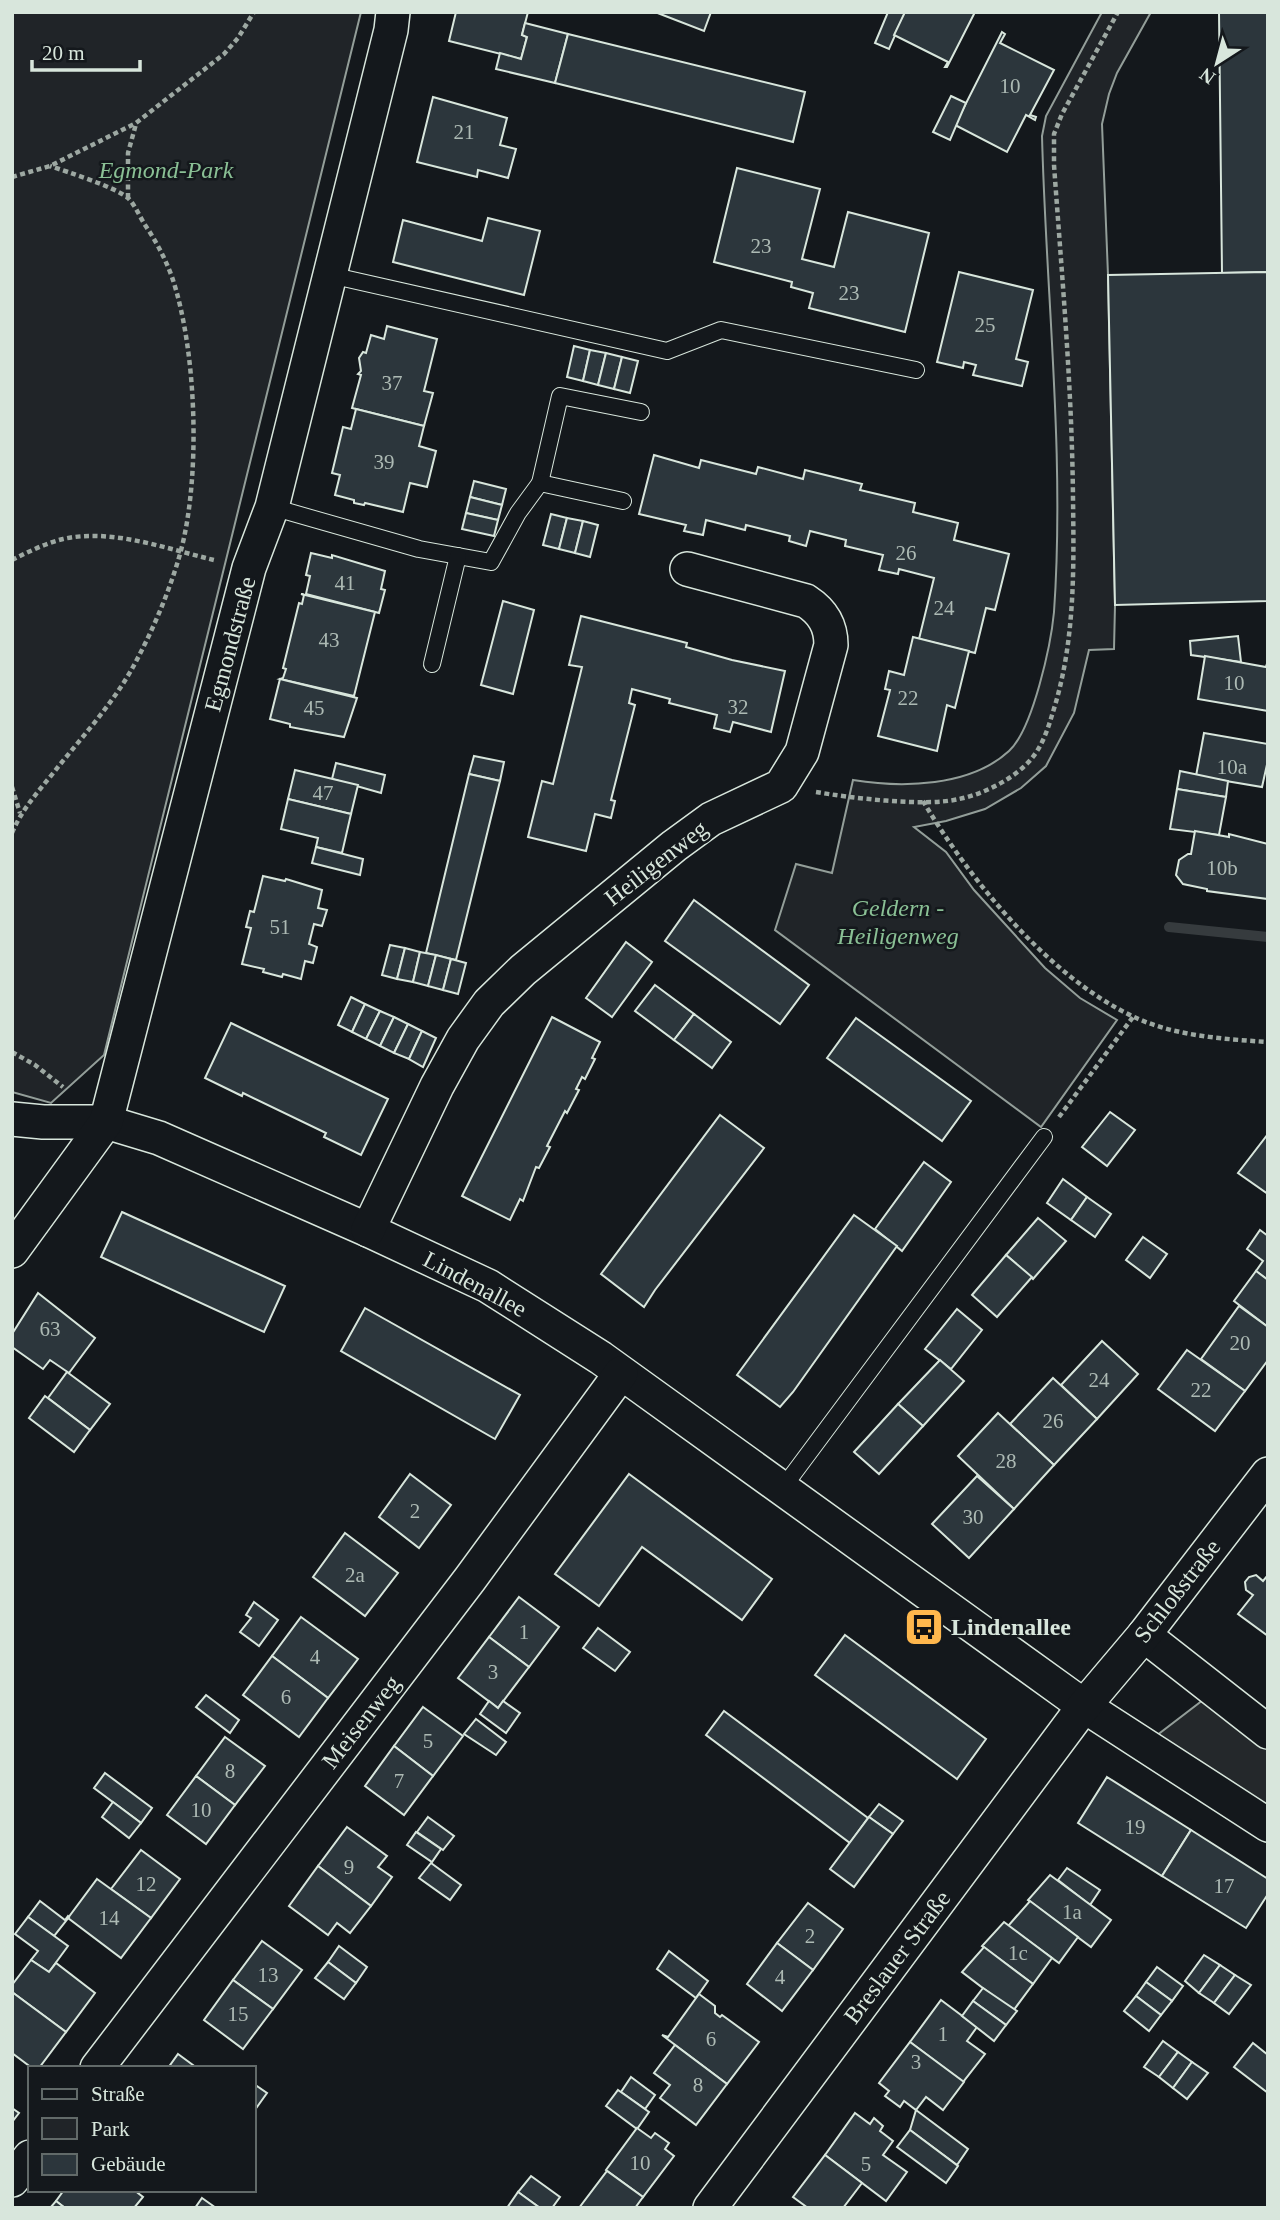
<svg xmlns="http://www.w3.org/2000/svg" width="1280" height="2220" font-family="Georgia,serif">
<style>
.green{fill:#202428;stroke:#939e99;stroke-width:2}
.parking{fill:#24282b;stroke:#939e99;stroke-width:2}
.lines{fill:none;stroke-linecap:round;stroke-linejoin:round}
.stream{stroke:#363b3e;stroke-width:10}
.building{fill:#2c363c;stroke:#d8e6dc;stroke-width:2}
.lane-casing{stroke:#d8e6dc;stroke-width:18}
.street-casing{stroke:#d8e6dc;stroke-width:36}
.path{stroke:#9da8a2;stroke-width:4.5;stroke-dasharray:5 3.5;stroke-linecap:butt}
.lane{stroke:#14181c;stroke-width:16}
.street{stroke:#14181c;stroke-width:33}
.labels{text-anchor:middle;stroke-width:5;stroke-linejoin:round;paint-order:stroke}
.number-label{font-size:21px;fill:#adbab4}
.park-label{font-size:24px;font-style:italic;fill:#8ac095;stroke:#14181c}
.street-label{font-size:24px;fill:#d8e6dc;stroke:#14181c}
.poi-label{font-size:24px;font-weight:bold;fill:#d8e6dc;stroke:#14181c;text-anchor:start}
</style>
<rect width="100%" height="100%" fill="#14181c"/>
<g class="green">
<path d="M12,12H361L104,1055L51,1103L12,1092Z"/>
<path d="M1102,12H1151L1117,73L1109,94L1102,124L1108,275L1115,605L1114,649L1089,650L1074,713L1046,766L1021,788L985,809L946,821L914,827L946,852L974,890L1045,968L1080,998L1117,1020L1041,1127L775,930L796,864L832,873L853,780C902,788 970,787 1009,751C1033,729 1051,644 1054,612C1065,454 1046,294 1042,136L1046,116Z"/>
</g>
<path class="parking" d="M1203,1700L1268,1749V1814L1156,1736Z"/>
<g class="lines">
<path class="stream" d="M1169,927L1268,937"/>
</g>
<g class="building">
<path d="M456,12H528L522,35L527,37L521,59L449,41Z"/>
<path d="M655,12H711L704,31Z"/>
<path d="M888,12L905,13L889,49L875,43Z"/>
<path d="M975,12L947,67H945L948,62L894,35L905,12Z"/>
<path d="M1219,12H1268V272L1222,273Z"/>
<path d="M525,23L568,34L555,83L496,69L500,53L521,59L527,37L522,35Z"/>
<path d="M1002,32L1005,34L1000,43L1054,70L1030,115L1036,117L1035,120L1026,115L1007,152L955,125Z"/>
<path d="M568,34L805,92L793,142L555,83Z"/>
<path d="M951,96L966,103L950,140L933,132Z"/>
<path d="M433,97L507,118L500,145L516,149L508,178L478,170L477,177L417,162Z"/>
<path d="M737,168L820,189L802,259L834,267L848,212L929,233L905,332L809,308L813,293L791,287L792,282L714,262Z"/>
<path d="M488,218L540,231L524,295L393,262L403,220L482,241Z"/>
<path d="M959,272L1033,290L1016,359L1028,362L1022,386L973,375L976,365L964,362L963,368L937,362Z"/>
<path d="M1268,272V601L1115,605L1108,275Z"/>
<path d="M387,326L437,339L424,391L433,393L424,426L352,408L361,375L358,374L361,371L359,358L363,352L366,353L371,335L384,339Z"/>
<path d="M574,346L590,350L583,381L567,377Z"/>
<path d="M590,350L606,353L598,385L583,381Z"/>
<path d="M606,353L622,357L614,389L598,385Z"/>
<path d="M622,357L638,361L630,393L614,389Z"/>
<path d="M356,409L424,426L419,446L436,451L427,487L410,483L403,512L365,503L364,505L354,503V500L335,495L340,475L332,473L343,427L351,429Z"/>
<path d="M654,455L699,468L701,460L756,474L758,467L803,479L805,470L862,484L860,490L915,503L913,512L958,523L954,540L1009,554L995,610L986,608L975,653L919,639L934,578L899,569L898,574L879,570L883,555L845,546L846,540L810,531L806,546L789,541L790,536L746,525L745,530L706,520L703,535L684,531L686,525L639,514Z"/>
<path d="M474,481L506,489L502,505L470,497Z"/>
<path d="M470,497L502,505L498,520L466,513Z"/>
<path d="M466,513L498,520L494,536L462,529Z"/>
<path d="M551,514L567,518L559,549L543,545Z"/>
<path d="M567,518L583,521L575,553L559,549Z"/>
<path d="M583,521L598,525L590,557L575,553Z"/>
<path d="M311,553L332,558V555L385,571L381,589L385,590L379,613L306,594L310,576L306,575Z"/>
<path d="M301,594L375,612L354,696L280,679L283,678L286,669L283,668L299,603L302,604L304,595Z"/>
<path d="M503,601L534,610L513,694L481,685Z"/>
<path d="M581,616L687,643L686,647L732,660L785,671L771,732L733,722L730,732L714,728L717,715L669,703L670,699L632,689L629,703L635,705L611,800L615,801L611,818L595,814L586,851L528,837L542,781L553,784L582,667L569,665Z"/>
<path d="M1238,636L1241,662L1191,655L1190,641Z"/>
<path d="M913,637L969,651L955,708L947,705L937,751L878,736L890,690L885,689L889,671L904,675Z"/>
<path d="M1205,656L1266,667L1268,660V711L1198,699Z"/>
<path d="M280,679L357,698L344,737L290,727V724L270,719Z"/>
<path d="M1204,733L1268,744V760L1262,787L1196,776Z"/>
<path d="M474,756L504,762L500,781L469,774Z"/>
<path d="M336,763L385,775L381,793L332,779Z"/>
<path d="M295,770L358,785L351,814L288,799Z"/>
<path d="M1180,771L1228,781L1226,797L1177,789Z"/>
<path d="M469,774L500,781L456,960L426,953Z"/>
<path d="M1177,789L1226,797L1219,835L1170,829Z"/>
<path d="M288,799L351,814L342,853L316,847L318,838L281,829Z"/>
<path d="M1195,831L1229,837V834L1268,844V899L1207,891V889L1183,884L1176,875L1179,860L1188,854H1191Z"/>
<path d="M316,847L363,859L360,875L312,863Z"/>
<path d="M263,876L285,881L286,879L322,890L318,908L327,910L322,926L314,924L309,944L317,947L313,963L305,961L301,979L283,974L282,977L263,972L264,969L242,964L251,928L246,927L250,911L254,912Z"/>
<path d="M694,900L809,985L780,1024L665,941Z"/>
<path d="M626,942L652,962L612,1017L586,998Z"/>
<path d="M390,945L405,948L397,979L382,975Z"/>
<path d="M405,948L420,952L413,982L397,979Z"/>
<path d="M420,952L436,955L428,986L413,982Z"/>
<path d="M436,955L451,959L443,990L428,986Z"/>
<path d="M451,959L466,963L458,994L443,990Z"/>
<path d="M655,985L694,1014L674,1040L635,1011Z"/>
<path d="M351,997L365,1004L352,1032L338,1025Z"/>
<path d="M365,1004L380,1011L366,1039L352,1032Z"/>
<path d="M380,1011L394,1017L380,1046L366,1039Z"/>
<path d="M694,1014L731,1042L712,1068L674,1040Z"/>
<path d="M394,1017L408,1024L394,1053L380,1046Z"/>
<path d="M552,1017L600,1042L592,1058L595,1059L585,1079L582,1077L576,1089L579,1090L567,1113L565,1111L547,1146L550,1147L539,1168L536,1167L523,1201L520,1199L510,1220L462,1196Z"/>
<path d="M856,1018L971,1101L942,1141L827,1058Z"/>
<path d="M231,1023L388,1099L361,1155L324,1137L326,1133L243,1093L242,1096L205,1078Z"/>
<path d="M408,1024L422,1031L409,1059L394,1053Z"/>
<path d="M422,1031L436,1038L423,1067L409,1059Z"/>
<path d="M1110,1112L1135,1130L1107,1166L1082,1147Z"/>
<path d="M720,1115L764,1148L655,1290L644,1307L601,1274Z"/>
<path d="M1268,1134V1194L1238,1173Z"/>
<path d="M924,1162L951,1182L902,1251L875,1229Z"/>
<path d="M1063,1179L1087,1197L1071,1220L1047,1203Z"/>
<path d="M1087,1197L1111,1214L1095,1237L1071,1220Z"/>
<path d="M122,1212L285,1286L264,1332L101,1257Z"/>
<path d="M854,1215L897,1246L793,1392L780,1407L737,1375Z"/>
<path d="M1038,1218L1066,1241L1033,1279L1006,1255Z"/>
<path d="M1260,1230L1268,1236V1280L1256,1271L1263,1261L1247,1249Z"/>
<path d="M1143,1237L1167,1254L1150,1278L1126,1260Z"/>
<path d="M1006,1255L1032,1277L997,1317L972,1295Z"/>
<path d="M1256,1271L1268,1280V1327L1234,1301Z"/>
<path d="M38,1293L95,1338L69,1373L50,1360L43,1369L12,1347V1334Z"/>
<path d="M1239,1306L1268,1327V1360L1245,1391L1201,1359Z"/>
<path d="M365,1308L520,1395L495,1439L341,1351Z"/>
<path d="M957,1309L982,1330L951,1369L925,1349Z"/>
<path d="M1102,1341L1138,1374L1097,1419L1061,1385Z"/>
<path d="M1187,1350L1245,1391L1215,1431L1158,1389Z"/>
<path d="M940,1360L964,1381L923,1426L898,1404Z"/>
<path d="M67,1372L110,1404L90,1430L48,1398Z"/>
<path d="M1053,1378L1097,1419L1054,1465L1010,1424Z"/>
<path d="M45,1396L90,1430L74,1452L29,1418Z"/>
<path d="M898,1404L923,1426L879,1474L854,1452Z"/>
<path d="M998,1413L1054,1465L1014,1509L958,1456Z"/>
<path d="M410,1474L451,1505L419,1548L379,1517Z"/>
<path d="M629,1474L772,1579L742,1620L642,1547L599,1606L555,1574Z"/>
<path d="M977,1476L1014,1509L969,1558L932,1524Z"/>
<path d="M345,1533L398,1573L365,1616L313,1577Z"/>
<path d="M1256,1575L1263,1581L1268,1575V1636L1238,1614L1253,1595L1246,1590L1245,1582L1249,1577Z"/>
<path d="M519,1597L559,1627L529,1667L489,1637Z"/>
<path d="M254,1602L278,1620L259,1646L240,1632L251,1618L246,1615Z"/>
<path d="M301,1617L358,1659L328,1698L272,1656Z"/>
<path d="M598,1628L630,1652L615,1671L583,1648Z"/>
<path d="M845,1635L986,1739L957,1779L815,1675Z"/>
<path d="M489,1637L529,1667L498,1708L458,1678Z"/>
<path d="M272,1656L328,1698L299,1737L243,1695Z"/>
<path d="M206,1695L239,1720L230,1733L196,1707Z"/>
<path d="M489,1701L498,1708L503,1701L520,1713L506,1733L480,1714Z"/>
<path d="M423,1707L463,1736L433,1776L394,1746Z"/>
<path d="M724,1711L868,1818L850,1843L706,1735Z"/>
<path d="M476,1719L506,1742L496,1755L464,1734Z"/>
<path d="M225,1737L265,1766L235,1805L196,1776Z"/>
<path d="M394,1746L433,1776L404,1815L365,1786Z"/>
<path d="M105,1773L152,1808L141,1823L94,1788Z"/>
<path d="M196,1776L235,1805L206,1844L167,1815Z"/>
<path d="M1107,1777L1191,1830L1162,1876L1078,1823Z"/>
<path d="M113,1802L141,1823L129,1838L102,1817Z"/>
<path d="M879,1804L903,1821L893,1834L869,1817Z"/>
<path d="M428,1817L454,1836L443,1850L417,1832Z"/>
<path d="M869,1817L893,1834L854,1887L830,1869Z"/>
<path d="M347,1827L387,1856L378,1867L392,1877L371,1906L318,1866Z"/>
<path d="M1191,1830L1268,1879V1894L1246,1928L1162,1876Z"/>
<path d="M416,1832L441,1849L432,1862L407,1845Z"/>
<path d="M141,1850L180,1879L151,1918L111,1889Z"/>
<path d="M431,1863L461,1885L450,1900L419,1878Z"/>
<path d="M318,1866L371,1906L350,1933L337,1923L328,1935L289,1906Z"/>
<path d="M1067,1868L1100,1890L1090,1905L1058,1880Z"/>
<path d="M1050,1875L1111,1920L1091,1947L1028,1900Z"/>
<path d="M97,1879L151,1918L121,1958L68,1918Z"/>
<path d="M40,1901L65,1920L68,1916L69,1917L54,1936L28,1917Z"/>
<path d="M1030,1901L1078,1937L1059,1963L1008,1926Z"/>
<path d="M808,1903L843,1929L813,1970L777,1943Z"/>
<path d="M28,1917L68,1946L49,1972L31,1960L38,1951L15,1934Z"/>
<path d="M1004,1922L1052,1958L1033,1984L982,1946Z"/>
<path d="M262,1941L302,1970L273,2009L233,1980Z"/>
<path d="M777,1943L813,1970L782,2011L747,1984Z"/>
<path d="M339,1946L367,1967L356,1983L328,1962Z"/>
<path d="M984,1947L1033,1984L1013,2011L962,1972Z"/>
<path d="M669,1951L708,1981L696,1998L657,1969Z"/>
<path d="M1204,1955L1220,1965L1199,1993L1185,1981Z"/>
<path d="M31,1960L49,1972L56,1963L95,1993L66,2032L12,1992V1985Z"/>
<path d="M328,1962L356,1983L344,1999L315,1978Z"/>
<path d="M1220,1965L1235,1975L1214,2003L1199,1993Z"/>
<path d="M1157,1967L1183,1986L1172,2001L1146,1982Z"/>
<path d="M1235,1975L1251,1985L1229,2014L1214,2003Z"/>
<path d="M233,1980L273,2009L243,2049L204,2020Z"/>
<path d="M1146,1982L1172,2001L1161,2015L1136,1996Z"/>
<path d="M983,1988L1017,2011L1006,2025L973,2001Z"/>
<path d="M12,1992L66,2032L39,2068H32L12,2053Z"/>
<path d="M699,1994L715,2006V2013L720,2017L722,2015L759,2042L727,2084L662,2035L668,2037Z"/>
<path d="M1136,1996L1161,2015L1149,2031L1124,2011Z"/>
<path d="M941,2000L977,2027L967,2041L985,2054L963,2082L910,2042Z"/>
<path d="M973,2001L1006,2025L994,2041L962,2016Z"/>
<path d="M1163,2041L1178,2052L1159,2077L1144,2067Z"/>
<path d="M910,2042L964,2082L943,2110L926,2097L916,2110L904,2101L900,2107L885,2096L889,2091L879,2083Z"/>
<path d="M1253,2043L1268,2055V2093L1234,2067Z"/>
<path d="M675,2045L727,2084L696,2125L660,2098L670,2085L654,2073Z"/>
<path d="M1178,2052L1192,2062L1173,2088L1159,2077Z"/>
<path d="M178,2054L197,2068H168Z"/>
<path d="M1192,2062L1208,2073L1187,2099L1173,2088Z"/>
<path d="M631,2077L655,2095L645,2109L621,2092Z"/>
<path d="M254,2084L267,2093L257,2107L254,2104Z"/>
<path d="M618,2090L649,2112L637,2129L606,2106Z"/>
<path d="M12,2108L19,2113L12,2122Z"/>
<path d="M916,2110L968,2149L957,2165L910,2130Z"/>
<path d="M855,2113L870,2124L874,2118L883,2126L880,2131L893,2141L883,2155L907,2172L886,2201L825,2155Z"/>
<path d="M637,2128L651,2138L655,2133L669,2143L665,2149L674,2156L643,2197L606,2170Z"/>
<path d="M910,2130L958,2166L946,2183L897,2147Z"/>
<path d="M825,2155L862,2183L843,2208H808L793,2197Z"/>
<path d="M607,2171L643,2197L635,2208H579Z"/>
<path d="M531,2176L560,2197L552,2208H540L518,2192Z"/>
<path d="M64,2190H134L143,2197L134,2208H65L56,2201Z"/>
<path d="M518,2192L540,2208H507Z"/>
<path d="M202,2198L216,2208H195Z"/>
<path d="M56,2201L65,2208H50Z"/>
</g>
<g class="lines">
<g class="lane-casing">
<g id="lane">
<path d="M330,275L667,351L721,330L916,370"/>
<path d="M540,483L560,396L641,412"/>
<path d="M272,507L419,549L491,562L518,513L540,483L623,501"/>
<path d="M432,664L458,556"/>
<path d="M782,1489L1044,1137"/>
</g>
</g>
<g class="street-casing">
<g id="street">
<path d="M12,1119L43,1122H106L159,1138L368,1230L488,1286L601,1358L1084,1706L1268,1825"/>
<path d="M368,1230L437,1086L463,1039L489,1003L523,970L674,846L711,819L781,786L802,752L831,645C831,625 823,612 806,601L687,569"/>
<path d="M12,1251L106,1122L249,568L272,507L391,30L393,12"/>
<path d="M1144,1635L1268,1732"/>
<path d="M97,2068L470,1579L621,1373"/>
<path d="M12,2180L30,2157"/>
<path d="M710,2208L1084,1706L1144,1635L1268,1474"/>
</g>
</g>
<g class="path">
<path d="M12,177L50,166L136,123L224,54L238,38L254,12"/>
<path d="M128,198V153L136,124"/>
<path d="M12,560C28,552 46,543 63,539C112,528 167,549 214,560"/>
<path d="M12,787L20,813"/>
<path d="M816,792C851,798 925,807 959,799C984,794 1016,778 1032,758C1042,746 1048,729 1052,715C1075,645 1074,572 1073,499C1072,387 1062,277 1054,165V134L1062,114L1118,12"/>
<path d="M923,801C970,880 1048,976 1132,1016C1173,1036 1223,1039 1268,1042"/>
<path d="M12,833C22,809 38,792 54,772C81,738 112,705 133,667C152,632 169,593 180,554C201,479 197,351 172,277C165,258 156,241 145,225C140,217 135,205 128,198C115,187 68,172 50,166"/>
<path d="M12,1052L35,1065L63,1087"/>
<path d="M1059,1117L1133,1017"/>
</g>
<use href="#lane" class="lane"/>
<use href="#street" class="street"/>
</g>
<defs>
<g id="bus-square" transform="scale(2.0125)"><rect x="-9" y="-9" width="18" height="18" rx="4" fill="#ffb74d" stroke="#14181c"/><path d="M-5-6H5V4H4V6H2V4H-2V6H-4V4H-5ZM-3.5-4V0h7V-4ZM-3.5 1.2v1.5H-2V1.2ZM2 1.2v1.5H3.5V1.2Z" fill="#111"/></g>
</defs>
<g fill-rule="evenodd">
<use href="#bus-square" x="924" y="1627"/>
</g>
<g class="labels">
<g class="number-label">
<text x="1010" y="93">10</text>
<text x="464" y="139">21</text>
<text x="761" y="253">23</text>
<text x="849" y="300">23</text>
<text x="985" y="332">25</text>
<text x="392" y="390">37</text>
<text x="384" y="469">39</text>
<text x="906" y="560">26</text>
<text x="345" y="590">41</text>
<text x="944" y="615">24</text>
<text x="329" y="647">43</text>
<text x="1234" y="690">10</text>
<text x="908" y="705">22</text>
<text x="738" y="714">32</text>
<text x="314" y="715">45</text>
<text x="1232" y="774">10a</text>
<text x="323" y="800">47</text>
<text x="1222" y="875">10b</text>
<text x="280" y="934">51</text>
<text x="50" y="1336">63</text>
<text x="1240" y="1350">20</text>
<text x="1099" y="1387">24</text>
<text x="1201" y="1397">22</text>
<text x="1053" y="1428">26</text>
<text x="1006" y="1468">28</text>
<text x="415" y="1518">2</text>
<text x="973" y="1524">30</text>
<text x="355" y="1582">2a</text>
<text x="524" y="1639">1</text>
<text x="315" y="1664">4</text>
<text x="493" y="1679">3</text>
<text x="286" y="1704">6</text>
<text x="428" y="1748">5</text>
<text x="230" y="1778">8</text>
<text x="399" y="1788">7</text>
<text x="201" y="1817">10</text>
<text x="1135" y="1834">19</text>
<text x="349" y="1874">9</text>
<text x="146" y="1891">12</text>
<text x="1224" y="1893">17</text>
<text x="1072" y="1919">1a</text>
<text x="109" y="1925">14</text>
<text x="810" y="1943">2</text>
<text x="1018" y="1960">1c</text>
<text x="268" y="1982">13</text>
<text x="780" y="1984">4</text>
<text x="238" y="2021">15</text>
<text x="943" y="2041">1</text>
<text x="711" y="2046">6</text>
<text x="916" y="2069">3</text>
<text x="698" y="2092">8</text>
<text x="640" y="2170">10</text>
<text x="866" y="2171">5</text>
</g>
<g class="park-label">
<text x="166" y="178">Egmond-Park</text>
<text x="898" y="916">Geldern -<tspan x="898" dy="28">Heiligenweg</tspan></text>
</g>
<g class="street-label">
<text transform="translate(230 644) rotate(-75)" y="8">Egmondstraße</text>
<text transform="translate(656 863) rotate(-38)" y="8">Heiligenweg</text>
<text transform="translate(475 1284) rotate(28)" y="8">Lindenallee</text>
<text transform="translate(1177 1591) rotate(-52)" y="8">Schloßstraße</text>
<text transform="translate(361 1722) rotate(-52)" y="8">Meisenweg</text>
<text transform="translate(897 1957) rotate(-53)" y="8">Breslauer Straße</text>
</g>
<g class="poi-label">
<text x="951" y="1635">Lindenallee</text>
</g>
</g>
<rect width="1280" height="2220" fill="none" stroke="#d8e6dc" stroke-width="28"/>
<rect x="28" y="2066" width="228" height="126" fill="#14181c" stroke="#626a69" stroke-width="2"/>
<rect x="42" y="2089" width="35" height="10" fill="#14181c" stroke="#626a69" stroke-width="2"/>
<text x="91" y="2101" font-size="21" fill="#d8e6dc">Straße</text>
<rect x="42" y="2118" width="35" height="21" fill="#202428" stroke="#626a69" stroke-width="2"/>
<text x="91" y="2136" font-size="21" fill="#d8e6dc">Park</text>
<rect x="42" y="2154" width="35" height="21" fill="#2c363c" stroke="#626a69" stroke-width="2"/>
<text x="91" y="2171" font-size="21" fill="#d8e6dc">Gebäude</text>
<g transform="translate(1217 63) rotate(216)" stroke="#14181c" stroke-width="5" paint-order="stroke">
<path d="M0-5L12 26L0 18L-12 26Z" fill="#d8e6dc"/>
<text y="-10" font-size="19" font-weight="bold" text-anchor="middle" fill="#d8e6dc">N</text>
</g>
<path d="M32 60v10h108v-10" fill="none" stroke="#d8e6dc" stroke-width="3.5"/>
<text x="42" y="60" font-size="21" fill="#d8e6dc" stroke="#14181c" stroke-width="5" paint-order="stroke">20 m</text>
</svg>
